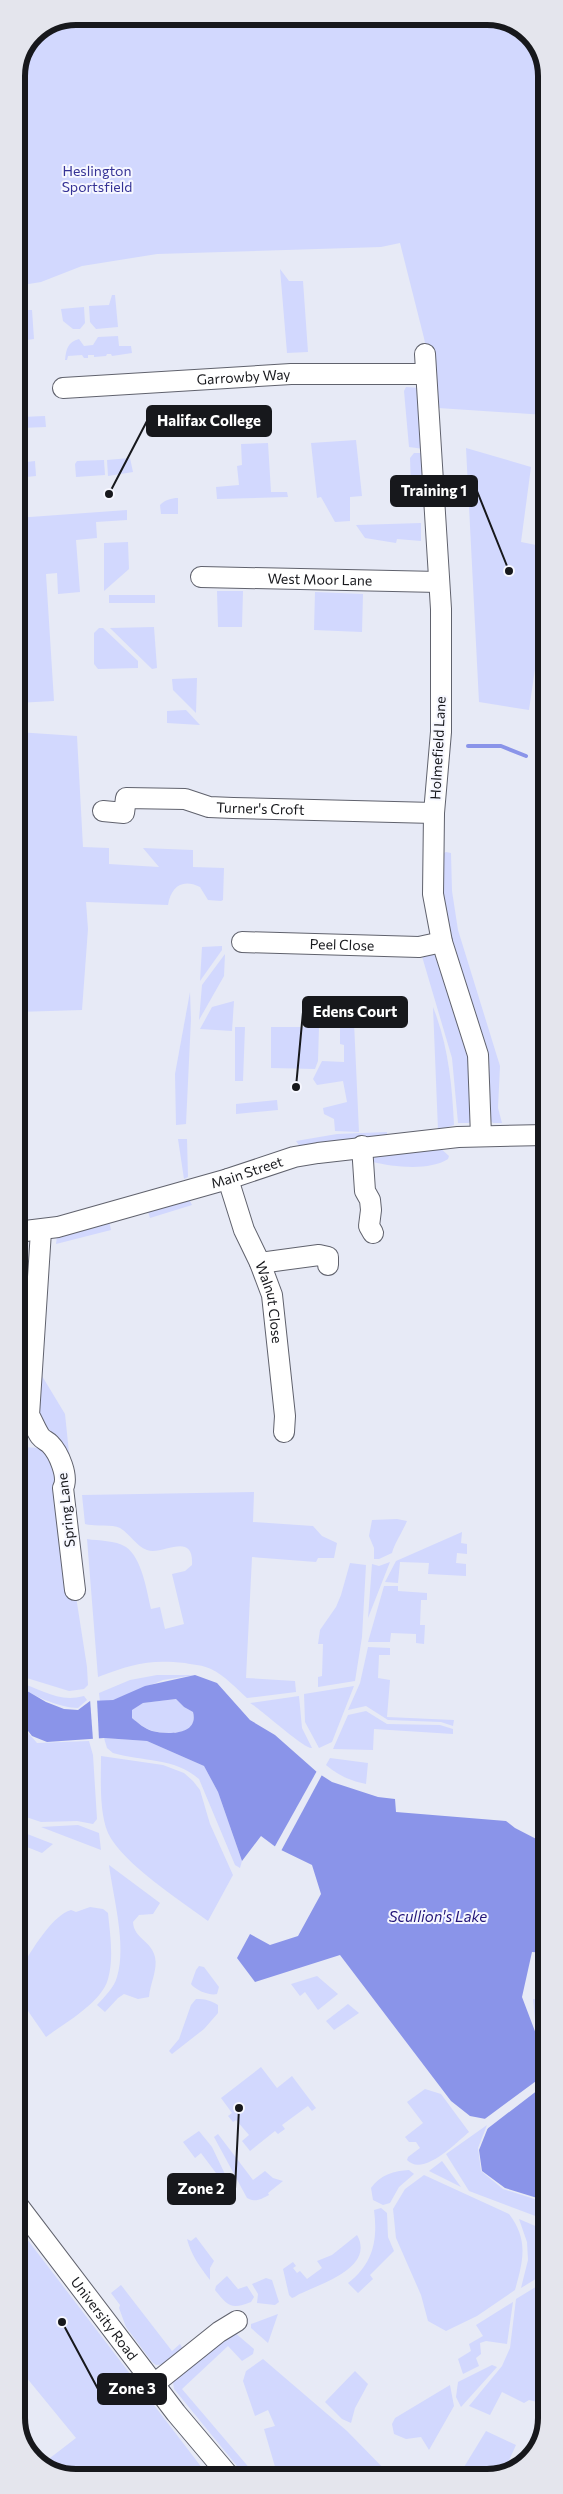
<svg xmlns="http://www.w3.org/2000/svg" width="563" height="2494" font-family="Commissioner,sans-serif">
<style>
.green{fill:#d2d8fe}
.water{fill:#8a94e9;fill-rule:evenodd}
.pier{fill:#e7eaf6}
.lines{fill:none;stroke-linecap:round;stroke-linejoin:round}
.stream{stroke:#8a94e9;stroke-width:4}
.minor-casing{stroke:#60626d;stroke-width:22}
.minor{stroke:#fff;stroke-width:20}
.labels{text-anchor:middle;stroke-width:4;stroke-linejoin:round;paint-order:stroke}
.park-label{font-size:14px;fill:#363396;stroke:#f6f7ff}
.street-label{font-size:14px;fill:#17181c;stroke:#f6f7ff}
.water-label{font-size:15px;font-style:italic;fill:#231578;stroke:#f6f7ff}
.rim{fill:none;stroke:#17181c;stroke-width:6}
.leader{fill:none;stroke:#17181c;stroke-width:2}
.callout-dot{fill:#17181c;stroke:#f6f7ff;stroke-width:2}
.callout{fill:#17181c;stroke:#17181c;stroke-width:2}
.callout-label{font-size:15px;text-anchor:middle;font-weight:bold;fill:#fff}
</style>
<rect width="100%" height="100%" fill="#e7eaf6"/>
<g class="green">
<path d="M76,16L494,17L529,34L546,65V415L438,408L424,338L400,243L381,247L157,254L82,266L41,282L16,286V76L34,34Z"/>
<path d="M280,269L289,281H303L308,352L287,353Z"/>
<path d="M112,295H115L118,327L96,329L90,322L89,306L109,305Z"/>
<path d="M84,307L85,323L80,329H73L63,321L61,309Z"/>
<path d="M26,310H32L34,339L27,340L18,325L26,315Z"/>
<path d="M118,336L119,346H131L132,353L112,356L111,354H107L106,356L94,357V355H88V358H84L82,355L68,356L67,360H65C66,349 68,342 79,339L84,346L93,345L98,337Z"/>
<path d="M406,387L419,388L424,449L409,447L404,391Z"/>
<path d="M45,416L46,427L21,428L20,420L22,417Z"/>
<path d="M356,440L362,496L350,497V521L335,522L321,497L317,498L311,443Z"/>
<path d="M268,443L271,492H287L288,497L217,499L216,487L239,485L237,466L242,465L241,444Z"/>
<path d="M466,448L531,467L521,542L546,547V594L529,710L479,702Z"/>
<path d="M414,453H424L426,488H411L410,458Z"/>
<path d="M130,458L133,472L108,476L107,460Z"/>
<path d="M104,460L105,475L76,477L75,464L77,461Z"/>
<path d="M35,461L36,476L16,478L18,463Z"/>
<path d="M178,498V514H161L160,505C165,500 171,498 178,498Z"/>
<path d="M127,510V520L96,522L97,538L76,540L80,592L58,594L57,573L46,574L54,701L17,703L16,518Z"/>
<path d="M421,523V541L397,539L396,543L365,538L356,525Z"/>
<path d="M128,542L129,569L104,591V543Z"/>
<path d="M217,591H243L242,627H218Z"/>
<path d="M315,592L363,594L362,632L314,630Z"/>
<rect x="109" y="595" width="46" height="8"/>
<path d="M154,627L157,668L152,669L110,628Z"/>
<path d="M99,628H103L138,661V668L98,669L94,664V633Z"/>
<path d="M197,678L196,713L173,690L172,679Z"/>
<path d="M186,710L200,725L167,723V711Z"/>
<path d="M17,732L77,736L83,847L109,848V864L159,867L143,848L193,850V867L224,868L223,900L221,901L208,900L200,887C182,878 171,887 168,905L86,902L88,929L82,1010L17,1012Z"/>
<path d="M446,852L451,853L452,891L458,930L500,1066L498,1108L502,1123H493L489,1119L444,926L442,854Z"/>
<path d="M542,903H546V1064H543Z"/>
<path d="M222,946V950L200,981L202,947Z"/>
<path d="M421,953L436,955L472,1055V1119L469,1123H458L452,1058Z"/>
<path d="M225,954L224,976L199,1020L202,985Z"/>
<path d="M190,992L191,1019L186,1124L176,1125L175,1074Z"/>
<path d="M234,1001L232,1031L200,1029L212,1007Z"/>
<path d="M433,1007C448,1045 452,1083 454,1125L438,1130Z"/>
<path d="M354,1022L359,1132L335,1131L334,1119L324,1114L323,1108L347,1102L343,1081L317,1085L313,1079L322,1061L344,1062V1045L340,1044V1025Z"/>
<path d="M235,1027H245L243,1081H235Z"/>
<path d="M271,1027H319L318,1061L315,1069L271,1068Z"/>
<path d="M277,1100L278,1110L236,1114V1104Z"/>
<path d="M387,1132V1135L301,1148L296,1141L337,1134Z"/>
<path d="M187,1139L188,1177L184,1179L178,1139Z"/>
<path d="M439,1147L449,1156L448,1159C430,1171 393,1167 373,1162L376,1152Z"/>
<path d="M189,1199L192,1205L150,1218L148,1212Z"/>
<path d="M109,1220L111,1230L56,1244L57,1236Z"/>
<path d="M34,1368L42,1376L65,1414L76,1520L75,1590L87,1667L88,1685L84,1689L69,1691L17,1675V1447L45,1448L34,1415Z"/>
<path d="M254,1492L253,1522L313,1526L322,1536L337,1543L334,1558H318L316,1562L252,1557L246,1678L295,1681L296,1692L247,1698C236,1688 225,1676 211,1669C203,1665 194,1665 185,1663C149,1659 132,1664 98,1677L87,1539C99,1541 115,1540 126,1547C142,1558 147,1592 151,1609L160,1607L165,1629L184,1624L172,1574L185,1571L192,1565C194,1530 162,1556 147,1550C136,1546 130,1534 120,1528C112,1524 96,1527 85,1524L82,1495Z"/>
<path d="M397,1519L407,1521C402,1533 395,1542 392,1553L379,1559H374V1548L369,1536L372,1520Z"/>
<path d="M462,1532L461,1543L467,1544V1554L457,1553L456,1563L466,1564V1576L428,1574L429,1563L400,1562L398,1583L385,1582L396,1561Z"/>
<path d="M390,1562L368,1618L372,1564L379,1566Z"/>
<path d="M350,1563L366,1565L362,1637L355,1681L318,1687V1677L322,1676L323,1644H318L320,1630L336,1607L341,1595Z"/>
<path d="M384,1586H398V1591L427,1593V1600H421L420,1625H425L424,1644L416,1643V1634L391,1633L390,1642H368Z"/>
<path d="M368,1647L390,1648V1655H379L378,1678L390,1680L387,1717L454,1720L453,1726L441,1722L388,1720L366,1706L348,1710L360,1683Z"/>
<path d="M157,1675H195L163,1680L113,1700L100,1702L99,1693L130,1680Z"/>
<path d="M17,1682C42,1689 58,1703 84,1696L87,1700L78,1708C61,1708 27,1695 17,1682Z"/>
<path d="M354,1686L332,1742L319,1748L305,1722L304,1694Z"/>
<path d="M299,1696L302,1728L312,1748C304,1749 262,1710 250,1703Z"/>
<path d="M176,1699L184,1707L193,1712C199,1735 169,1735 153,1731C145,1729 138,1723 132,1718L131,1710L143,1703Z"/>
<path d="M17,1705L22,1726L37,1743L89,1741L93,1755L97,1819L93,1824L77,1821L41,1822L17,1814Z"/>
<path d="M366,1711L387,1724L440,1725L453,1729V1734L374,1729L373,1750L333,1749L348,1715Z"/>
<path d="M104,1738L147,1741L204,1766L218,1792L242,1861L240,1868L235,1865L199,1779C174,1757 143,1762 113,1753L107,1748Z"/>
<path d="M101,1756L163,1765L184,1773L193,1781L200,1790L210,1824L233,1875L208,1921C181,1901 122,1863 108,1833C99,1811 101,1780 101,1756Z"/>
<path d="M330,1758L368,1763L366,1784C350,1781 338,1775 326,1765Z"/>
<path d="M78,1825L99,1833L101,1850L41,1827Z"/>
<path d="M17,1830L53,1844L42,1853L17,1843Z"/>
<path d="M109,1865L160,1903L153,1914L139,1915L133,1922C134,1939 151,1940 155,1957C158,1969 150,1984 149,1997L138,1999L124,1994L118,1998L105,2012L97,2005C105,1996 114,1988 117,1977C127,1946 113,1896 109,1865Z"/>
<path d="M90,1907L103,1909L108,1913C110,1934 114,1958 108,1979C102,2002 65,2023 46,2037L17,1995V1962L24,1963C34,1947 53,1915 71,1910L76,1912Z"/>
<path d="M199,1966L204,1967L219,1987L217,1994C210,1996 195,1990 191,1984L196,1970Z"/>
<path d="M317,1976L338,1994L318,2010L305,1992L300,1996L291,1984Z"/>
<path d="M196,1999C205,1999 210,2000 218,2005V2013L204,2029L172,2054L169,2051L179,2039L191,2005Z"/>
<path d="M533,1999L547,2000V2045L536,2029Z"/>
<path d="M348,2004L359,2013L334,2030L326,2021Z"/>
<path d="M261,2067L277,2088L292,2076L316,2108L312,2111L308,2106L282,2125L285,2129L278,2134L275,2131L250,2151L242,2141L249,2135L236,2120L233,2122L228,2116L232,2113L221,2098Z"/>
<path d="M425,2089L441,2094L469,2132C456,2143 423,2177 407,2160L408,2157L420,2148L416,2142H409L405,2137L423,2123L407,2102Z"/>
<path d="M487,2125L478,2148L481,2171L503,2189L547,2203V2217H538L469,2191L446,2154Z"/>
<path d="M199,2131L212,2147L234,2193L211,2178L216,2173L201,2153L195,2158L183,2142Z"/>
<path d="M218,2134L253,2180L265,2171L273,2178L283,2181L268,2193L269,2195C261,2199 256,2203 247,2198L214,2137Z"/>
<path d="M442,2161L461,2187L429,2171Z"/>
<path d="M409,2170L414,2174L399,2187L390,2203L383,2205L373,2200L371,2188C381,2174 394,2171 409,2170Z"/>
<path d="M424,2175L509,2214C529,2240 523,2261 515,2290L477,2316L446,2331L428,2321L421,2295L396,2238L393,2209L405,2189Z"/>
<path d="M381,2208L387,2213L388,2237L394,2251L370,2275L373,2279L358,2293L348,2283C373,2264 378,2240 374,2210Z"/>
<path d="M519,2219L547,2231V2272L521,2288L528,2260L527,2242Z"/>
<path d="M17,2226L209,2477H69L41,2465L76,2438L17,2366V2293L27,2285L17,2272Z"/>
<path d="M357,2235C375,2267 322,2283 302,2293C298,2294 296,2297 292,2298L289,2295L283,2269L293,2262L296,2266L293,2268L297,2273L300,2271L307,2279L322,2268L317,2261L332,2255Z"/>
<path d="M196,2237L214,2261L210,2268V2280C200,2267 191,2255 187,2239L191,2241Z"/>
<path d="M227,2276L238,2289L247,2286L254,2297L251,2302C231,2310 228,2306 215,2290L216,2286Z"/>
<path d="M266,2278L272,2280L279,2302L275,2305L257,2303L258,2294L252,2284Z"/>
<path d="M547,2280V2413L542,2411C541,2403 535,2401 529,2400L524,2403L502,2392L490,2415L469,2406L502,2366L510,2348L516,2299Z"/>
<path d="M121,2285L172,2351L180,2344L183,2349L166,2364L156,2365L152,2362L126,2327L119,2308L120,2305L111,2293Z"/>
<path d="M513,2302L507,2344L486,2341L480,2343L481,2354L476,2358L479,2366L463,2374L458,2359L471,2351L469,2344L483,2336L476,2325Z"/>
<path d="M278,2314L268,2343L251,2328V2324Z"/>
<path d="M234,2332L254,2349L253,2354L242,2361L228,2346L182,2389L257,2477H246L174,2389L173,2382L175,2377Z"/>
<path d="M263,2359L347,2431L392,2477H278L264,2429L275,2426L268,2410L255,2416L243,2381L246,2371Z"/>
<path d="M492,2365L497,2367L461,2407L456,2397L458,2382Z"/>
<path d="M355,2371L368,2384L355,2408L351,2423L342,2419L325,2402Z"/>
<path d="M450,2385L454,2406L429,2450L421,2437L406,2439L394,2434L392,2424L395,2418Z"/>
<path d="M486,2431L516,2445L503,2474C490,2481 476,2472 464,2467Z"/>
</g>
<path class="water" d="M195,1675L217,1683L250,1720L275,1735L318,1773L332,1782L378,1797L395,1799L396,1812L506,1821L515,1828L546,1844L547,1953L532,1952L522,1997L536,2034L547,2046V2201L505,2188L482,2171L479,2150L491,2120L470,2116L451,2101L340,1955L255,1982L237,1958L250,1934L270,1945L298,1936L321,1894L312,1865L277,1848L261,1836L242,1861L218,1792L204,1766L147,1741L104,1738L47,1742L32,1736L21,1722L17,1703V1685L46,1702L64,1709L78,1710L90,1701L113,1700L145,1686ZM176,1699L184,1707L193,1712C199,1735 168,1735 152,1731C145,1729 138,1723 132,1718V1710L143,1703Z"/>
<g class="pier">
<path d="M90,1699H97L99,1740H93Z"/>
<path d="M318,1769L323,1773L281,1851L274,1848Z"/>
<path d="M547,2073V2083L487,2129V2122L482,2121Z"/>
</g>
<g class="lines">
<g class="stream">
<path d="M468,746H501L526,756"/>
<path d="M546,752V749"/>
</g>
<g class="minor-casing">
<g id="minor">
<path d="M425,354L441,609V732L434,813L433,894L442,942L478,1055L481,1136"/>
<path id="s1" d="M63,388L291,374H426"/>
<path id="s2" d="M201,577L439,582"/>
<path id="s3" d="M103,811L124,813L126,798L185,799L209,807L233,808L434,813"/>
<path id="s4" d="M242,942L419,947L442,942"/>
<path d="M362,1146L365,1191L370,1200L371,1210L369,1226L373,1233"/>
<path id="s5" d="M228,1179L244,1230L260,1263L272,1295L285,1416L284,1432"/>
<path d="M41,1231L29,1415C33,1422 36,1430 40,1436C43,1440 47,1441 50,1444C59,1453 69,1477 63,1488L75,1590"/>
<path id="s6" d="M17,1232L58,1227L228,1179L294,1157L318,1153L458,1137L546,1135"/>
<path d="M260,1263L319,1255L328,1257V1265"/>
<path id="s7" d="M17,2204L176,2413L230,2477"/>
<path d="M154,2384L219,2332L237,2321"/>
</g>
</g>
<use href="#minor" class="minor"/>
</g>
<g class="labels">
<g class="park-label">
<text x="97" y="176">Heslington<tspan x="97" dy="16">Sportsfield</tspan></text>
</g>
<g class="street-label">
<text dy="5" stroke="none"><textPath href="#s1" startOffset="181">Garrowby Way</textPath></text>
<text dy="5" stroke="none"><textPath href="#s2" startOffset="119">West Moor Lane</textPath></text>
<text transform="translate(438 748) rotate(-87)" y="5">Holmefield Lane</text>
<text dy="5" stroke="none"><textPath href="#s3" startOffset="172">Turner's Croft</textPath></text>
<text dy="5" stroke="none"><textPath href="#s4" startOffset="100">Peel Close</textPath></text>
<text dy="5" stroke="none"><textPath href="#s6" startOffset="238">Main Street</textPath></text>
<text dy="5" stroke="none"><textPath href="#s5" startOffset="131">Walnut Close</textPath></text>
<text transform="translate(66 1510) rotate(-96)" y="5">Spring Lane</text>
<text dy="5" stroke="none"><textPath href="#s7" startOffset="144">University Road</textPath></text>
</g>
<g class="water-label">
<text x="438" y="1922">Scullion's Lake</text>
</g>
</g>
<path d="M0 0H563V2494H0ZM76 25H487A51 51 0 0 1 538 76V2418A51 51 0 0 1 487 2469H76A51 51 0 0 1 25 2418V76A51 51 0 0 1 76 25Z" fill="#e4e5ed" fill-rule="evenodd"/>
<path class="rim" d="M76 25H487A51 51 0 0 1 538 76V2418A51 51 0 0 1 487 2469H76A51 51 0 0 1 25 2418V76A51 51 0 0 1 76 25Z"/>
<path class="leader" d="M109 494L147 421M509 571L477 491M296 1087L303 1012M239 2108L235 2189M62 2322L98 2389"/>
<g class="callout-dot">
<circle cx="109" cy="494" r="5"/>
<circle cx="509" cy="571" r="5"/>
<circle cx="296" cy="1087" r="5"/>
<circle cx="239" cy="2108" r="5"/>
<circle cx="62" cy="2322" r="5"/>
</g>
<g class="callout">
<rect x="147" y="406" width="124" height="30" rx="5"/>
<rect x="391" y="476" width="86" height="30" rx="5"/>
<rect x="303" y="997" width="104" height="30" rx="5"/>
<rect x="168" y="2174" width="67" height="30" rx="5"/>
<rect x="98" y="2374" width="68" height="30" rx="5"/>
</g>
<g class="callout-label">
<text x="209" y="426">Halifax College</text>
<text x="434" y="496">Training 1</text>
<text x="355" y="1017">Edens Court</text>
<text x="201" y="2194">Zone 2</text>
<text x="132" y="2394">Zone 3</text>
</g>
</svg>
